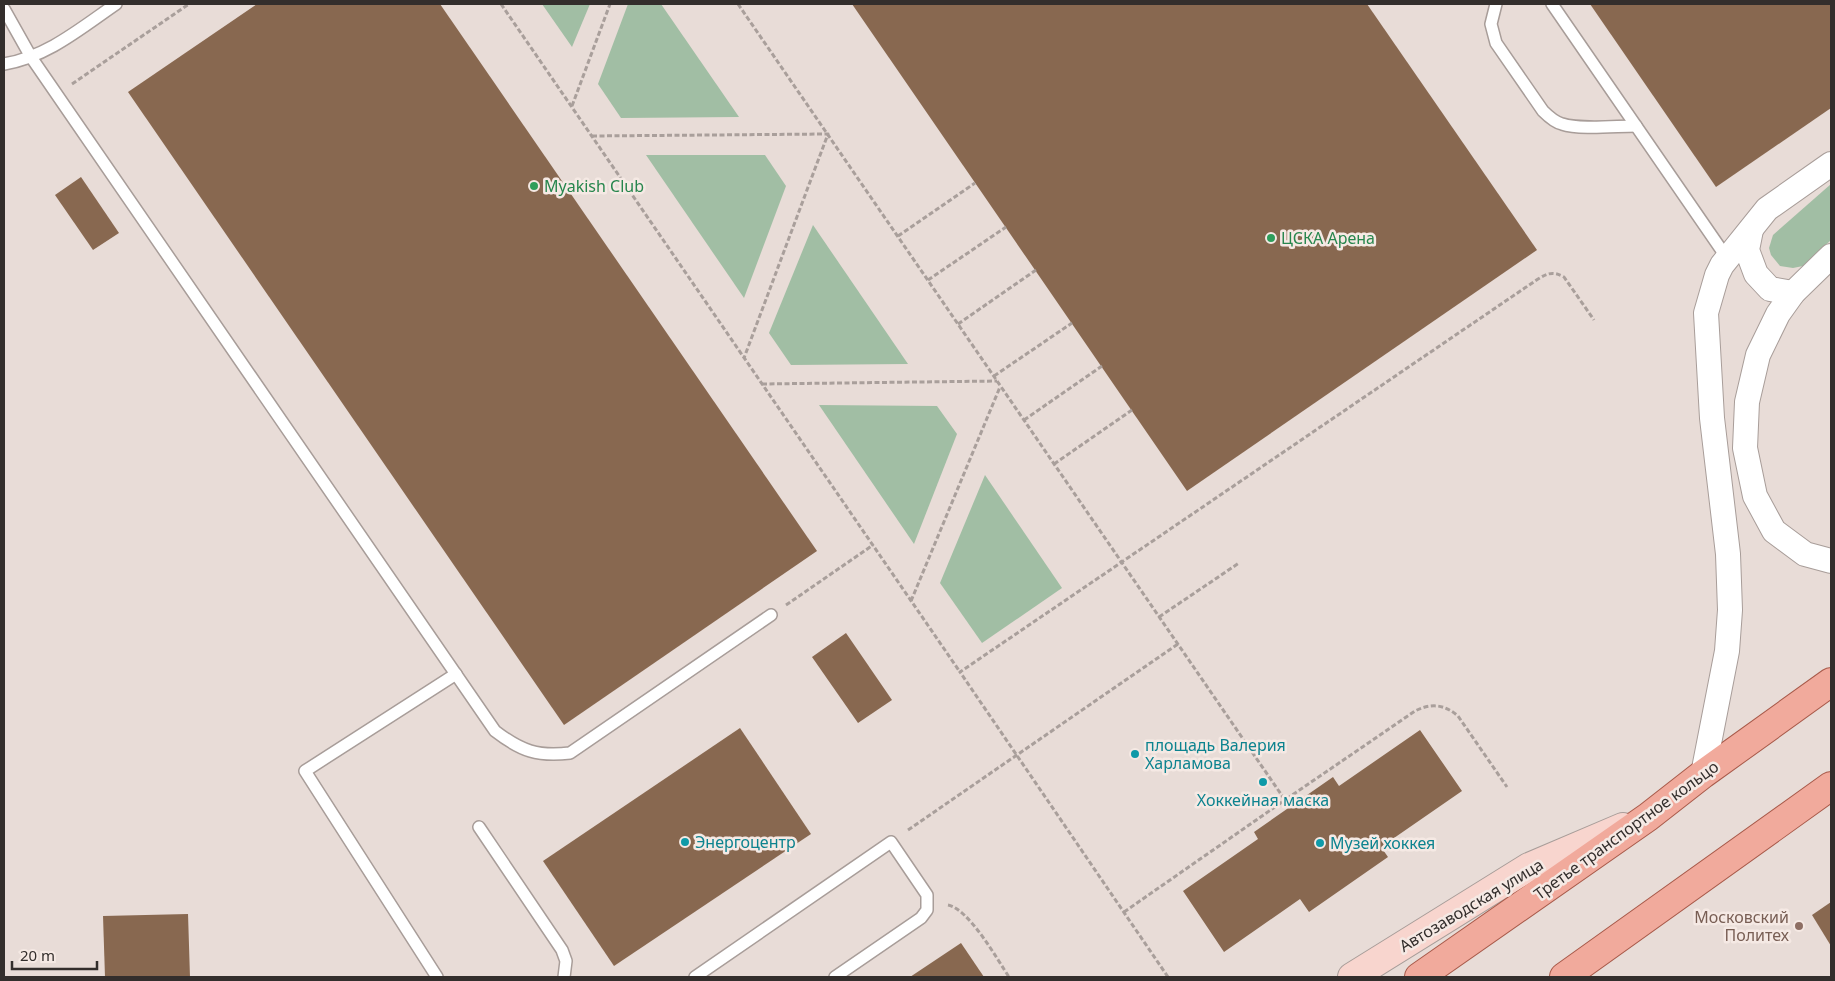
<svg xmlns="http://www.w3.org/2000/svg" width="1835" height="981" font-family="'Noto Sans',sans-serif">
<style>
.green{fill:#a1bea4}
.building{fill:#886850}
.lines{fill:none;stroke-linecap:round;stroke-linejoin:round}
.service-casing{stroke:#a89d99;stroke-width:14}
.minor-casing{stroke:#a89d99;stroke-width:26}
.secondary-casing{stroke:#a89d99;stroke-width:30}
.primary-casing{stroke:#a85a4a;stroke-width:30}
.path{stroke:#a99f9b;stroke-width:3;stroke-dasharray:5 2.5;stroke-linecap:butt}
.service{stroke:#fff;stroke-width:11}
.minor{stroke:#fff;stroke-width:24}
.secondary{stroke:#f8d5ce;stroke-width:28}
.primary{stroke:#f1aa9c;stroke-width:28}
.leisure-dot{fill:#2e9e5b;stroke:#f5e9e4;stroke-width:2}
.culture-dot{fill:#0f9aa8;stroke:#f5e9e4;stroke-width:2}
.education-dot{fill:#8d6e63;stroke:#f5e9e4;stroke-width:2}
.labels{text-anchor:middle;stroke-width:5;stroke-linejoin:round;paint-order:stroke}
.leisure-label{font-size:16px;fill:#27864d;stroke:#f5e9e4;text-anchor:start}
.culture-label{font-size:16px;fill:#0d838f;stroke:#f5e9e4;text-anchor:start}
.street-label{font-size:16px;fill:#332e2c;stroke:#f5e9e4}
.education-label{font-size:16px;fill:#785e54;stroke:#f5e9e4;text-anchor:end}
</style>
<rect width="100%" height="100%" fill="#e8dcd7"/>
<g class="green">
<path d="M542,4H590L572,47Z"/>
<path d="M628,4H661L739,117L621,118L598,84Z"/>
<path d="M646,155H765L786,186L744,298Z"/>
<path d="M1831,184V240L1803,266L1793,268L1780,266L1771,255L1769,248L1773,235Z"/>
<path d="M813,225L908,364L791,365L769,333Z"/>
<path d="M819,405L937,406L957,434L914,544Z"/>
<path d="M985,475L1062,588L982,643L940,583Z"/>
</g>
<g class="building">
<path d="M257,4H440L817,551L564,725L128,92Z"/>
<path d="M852,4H1367L1537,250L1187,491Z"/>
<path d="M1590,4H1831V108L1716,187Z"/>
<path d="M81,177L119,233L93,250L55,195Z"/>
<path d="M846,633L892,700L858,723L812,657Z"/>
<path d="M740,728L811,834L614,966L543,861Z"/>
<path d="M1420,730L1462,791L1381,847L1388,857L1309,912L1300,899L1224,952L1183,891L1258,839L1254,832L1333,777L1339,786Z"/>
<path d="M1831,902V946L1812,915Z"/>
<path d="M188,914L190,977H105L103,916Z"/>
<path d="M961,943L984,977H910Z"/>
</g>
<g class="lines">
<g class="service-casing">
<g id="service">
<path d="M1496,4L1491,24L1496,43L1543,111C1548,116 1554,122 1562,124C1580,130 1616,126 1636,126"/>
<path d="M1552,4L1727,258"/>
<path d="M4,9L31,57L495,731C521,751 538,757 570,753L771,615"/>
<path d="M4,64C47,57 81,28 116,4"/>
<path d="M479,827L562,950L566,961L564,977"/>
<path d="M437,977L305,771L456,674"/>
<path d="M695,977L891,842L927,895V910L921,918L835,977"/>
</g>
</g>
<g class="minor-casing">
<g id="minor">
<path d="M1751,230L1747,250L1756,274L1770,289L1793,293"/>
<path d="M1831,256L1793,293L1778,314L1758,355L1747,402L1745,448L1755,496L1774,531L1805,554L1831,561"/>
<path d="M1703,774L1727,651L1730,610L1728,554L1712,418L1706,313L1717,275L1722,265L1767,209L1831,164"/>
</g>
</g>
<g class="secondary-casing">
<path id="secondary" d="M1352,977L1529,867L1623,827"/>
</g>
<g class="primary-casing">
<g id="primary">
<path d="M1419,977L1648,817L1703,774L1831,682"/>
<path d="M1564,977L1831,786"/>
</g>
</g>
<g class="path">
<path d="M501,4L960,672"/>
<path d="M738,4L1285,800L1415,711C1431,703 1444,704 1458,716L1507,787"/>
<path d="M72,84L189,4"/>
<path d="M572,106L610,4"/>
<path d="M592,136L828,134L744,358"/>
<path d="M898,236L975,183"/>
<path d="M928,280L1006,227"/>
<path d="M958,324L1036,270"/>
<path d="M994,376L1072,323"/>
<path d="M762,384L997,381"/>
<path d="M1024,420L1102,366"/>
<path d="M1054,464L1132,410"/>
<path d="M911,601L1000,387"/>
<path d="M786,605L873,545"/>
<path d="M1159,617L1239,563"/>
<path d="M908,830L1178,644"/>
<path d="M948,905C969,909 997,959 1009,977"/>
<path d="M1124,912L1285,800"/>
<path d="M1168,977L960,672L1538,279C1548,273 1553,271 1564,277L1594,320"/>
</g>
<use href="#service" class="service"/>
<use href="#minor" class="minor"/>
<use href="#secondary" class="secondary"/>
<use href="#primary" class="primary"/>
</g>
<g class="leisure-dot">
<circle cx="534" cy="186" r="5"/>
<circle cx="1271" cy="238" r="5"/>
</g>
<g class="culture-dot">
<circle cx="1135" cy="754" r="5"/>
<circle cx="1263" cy="782" r="5"/>
<circle cx="685" cy="842" r="5"/>
<circle cx="1320" cy="843" r="5"/>
</g>
<circle class="education-dot" cx="1799" cy="926" r="5"/>
<g class="labels">
<g class="leisure-label">
<text x="544" y="192">Myakish Club</text>
<text x="1281" y="244">ЦСКА Арена</text>
</g>
<g class="culture-label">
<text x="1145" y="751">площадь Валерия<tspan x="1145" dy="18">Харламова</tspan></text>
<text x="1263" y="806" text-anchor="middle">Хоккейная маска</text>
<text x="695" y="848">Энергоцентр</text>
<text x="1330" y="849">Музей хоккея</text>
</g>
<g class="street-label">
<text transform="translate(1626 830) rotate(-36)" y="6">Третье транспортное кольцо</text>
<text transform="translate(1471 905) rotate(-31)" y="6">Автозаводская улица</text>
</g>
<g class="education-label">
<text x="1789" y="923">Московский<tspan x="1789" dy="18">Политех</tspan></text>
</g>
</g>
<rect width="1835" height="981" fill="none" stroke="#332e2c" stroke-width="10"/>
<path d="M12 961v8h85v-8" fill="none" stroke="#332e2c" stroke-width="2.5"/>
<text x="20" y="961" font-size="15" fill="#332e2c" stroke="#f5e9e4" stroke-width="4" paint-order="stroke">20 m</text>
</svg>
